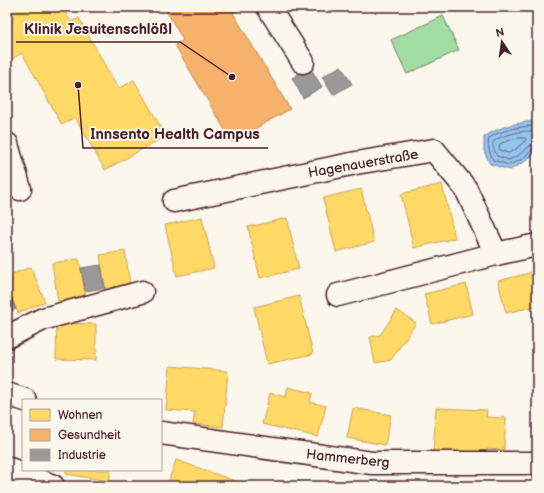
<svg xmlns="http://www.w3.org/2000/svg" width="544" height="493" font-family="'Balsamiq Sans',sans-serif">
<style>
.green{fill:#a2dda3;stroke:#767e67}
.water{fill:#93c3ee;stroke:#7681a0}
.homes{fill:#ffd966;stroke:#c9a154}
.health{fill:#f6b26b;stroke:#c28658}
.industry{fill:#999;stroke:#817478}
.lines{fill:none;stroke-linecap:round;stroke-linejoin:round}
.shore{stroke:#676179;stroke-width:1}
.minor-casing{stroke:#4a1f2b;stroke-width:25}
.minor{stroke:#fbf7ec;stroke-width:22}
.labels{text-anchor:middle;stroke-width:4;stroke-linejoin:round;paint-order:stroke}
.street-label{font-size:14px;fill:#4a1f2b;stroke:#fbf7ec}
.leader{fill:none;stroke:#4a1f2b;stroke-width:1.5}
.callout-dot{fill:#4a1f2b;stroke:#fbf7ec;stroke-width:1.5}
.callout-label{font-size:15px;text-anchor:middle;font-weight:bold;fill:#4a1f2b;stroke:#fbf7ec;stroke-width:4;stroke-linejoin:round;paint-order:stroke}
</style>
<rect width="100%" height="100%" fill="#fbf7ec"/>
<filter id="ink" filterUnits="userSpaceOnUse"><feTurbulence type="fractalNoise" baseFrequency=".025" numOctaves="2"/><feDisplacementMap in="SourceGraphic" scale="8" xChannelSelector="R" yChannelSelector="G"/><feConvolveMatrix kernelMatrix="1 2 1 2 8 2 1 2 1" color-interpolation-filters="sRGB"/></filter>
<g filter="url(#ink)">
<path class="green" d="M443,16L459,50L407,74L391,40Z"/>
<path class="water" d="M533,121L537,125V151L524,162L510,170L490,164L484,151V137C501,126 513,124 533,121Z"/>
<g class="homes">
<path d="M7,7H62L71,22L79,18L118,89L134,80L166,136L105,170L75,117L62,125L22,53L10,60L7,54Z"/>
<path d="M442,184L455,238L414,248L401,194Z"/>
<path d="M361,189L374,242L336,252L323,198Z"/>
<path d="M202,217L214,268L177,276L165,225Z"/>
<path d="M287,218L299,269L260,278L248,227Z"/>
<path d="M125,251L131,290L106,294L100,255Z"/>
<path d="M79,259L86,297L58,301L52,263Z"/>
<path d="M31,267L45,302L18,313L7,287V276Z"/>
<path d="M537,271V306L506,313L498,281Z"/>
<path d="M466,284L473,314L432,324L424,294Z"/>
<path d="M299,296L313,354L267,364L254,307Z"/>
<path d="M397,310L416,323L391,360L375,363L370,337L380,335Z"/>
<path d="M57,323L96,324V360L56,359Z"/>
<path d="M170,366L228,371L223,427L193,424L195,412L166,410Z"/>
<path d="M288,387L312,393L310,402L326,406L318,437L262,424L270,393L286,397Z"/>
<path d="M353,408L391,415L385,445L347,438Z"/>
<path d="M436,408L487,410L486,417L506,418L504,450L487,449V454L433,452Z"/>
<path d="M176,460L238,482L237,486H167Z"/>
<path d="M66,470H111L109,481L66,474Z"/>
</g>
<path class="health" d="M164,7H244L233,13L290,109L232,142L175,45L183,40Z"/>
<g class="industry">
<path d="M341,66L352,84L333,95L322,77Z"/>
<path d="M310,67L322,87L303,98L292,78Z"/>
<path d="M101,265L105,288L85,291L81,268Z"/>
<path d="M7,287L16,309L7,313Z"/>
</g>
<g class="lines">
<g class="shore">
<path d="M537,128H534L531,126L515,128L498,133L489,138C487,146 490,153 493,160L509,165L522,159L533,149L537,148"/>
<path d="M537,133C534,133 531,131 528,131C521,131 499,136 494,141C491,145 495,152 497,156L509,160L519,155L531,145L537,143"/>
<path d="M517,138H525L526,140L516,149L509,153L501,151L499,147L500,144Z"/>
</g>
<g class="minor-casing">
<g id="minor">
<path d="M268,7L303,62"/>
<path d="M7,144L20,189"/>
<path d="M174,201L356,163L434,150L466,189L496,254"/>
<path d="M338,295L496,254L537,245"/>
<path d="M7,337L43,319L142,292"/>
<path d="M7,394L25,400"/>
<path d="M161,433L372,463H537"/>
<path d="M7,468L53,486"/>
</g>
</g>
<use href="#minor" class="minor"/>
</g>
</g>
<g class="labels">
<g class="street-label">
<text transform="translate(363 163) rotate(-10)" y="5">Hagenauerstraße</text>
<text transform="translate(348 458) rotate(6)" y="5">Hammerberg</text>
</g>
</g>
<path class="leader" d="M232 77L180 42H16M78 85L83 148H268"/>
<g class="callout-dot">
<circle cx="232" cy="77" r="4"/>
<circle cx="78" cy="85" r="4"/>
</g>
<g class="callout-label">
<text x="98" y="34">Klinik Jesuitenschlößl</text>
<text x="175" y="139">Innsento Health Campus</text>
</g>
<rect width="544" height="493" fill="none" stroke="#fbf7ec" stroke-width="24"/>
<rect x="12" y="12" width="520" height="469" fill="none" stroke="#4a1f2b" stroke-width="1.5" filter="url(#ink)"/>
<rect x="22" y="399" width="140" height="72" fill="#fbf7ec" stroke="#b4a19f"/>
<rect x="30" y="409" width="20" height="12" fill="#ffd966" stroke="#b4a19f"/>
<text x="58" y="419" font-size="12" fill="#4a1f2b">Wohnen</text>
<rect x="30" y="429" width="20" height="12" fill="#f6b26b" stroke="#b4a19f"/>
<text x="58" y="439" font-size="12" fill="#4a1f2b">Gesundheit</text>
<rect x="30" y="449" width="20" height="12" fill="#999999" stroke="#b4a19f"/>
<text x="58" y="459" font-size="12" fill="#4a1f2b">Industrie</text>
<g transform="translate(502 42) rotate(347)" stroke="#fbf7ec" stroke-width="3" paint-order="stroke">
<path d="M0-3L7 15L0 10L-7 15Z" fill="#4a1f2b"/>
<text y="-6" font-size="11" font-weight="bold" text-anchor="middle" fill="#4a1f2b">N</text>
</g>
</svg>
